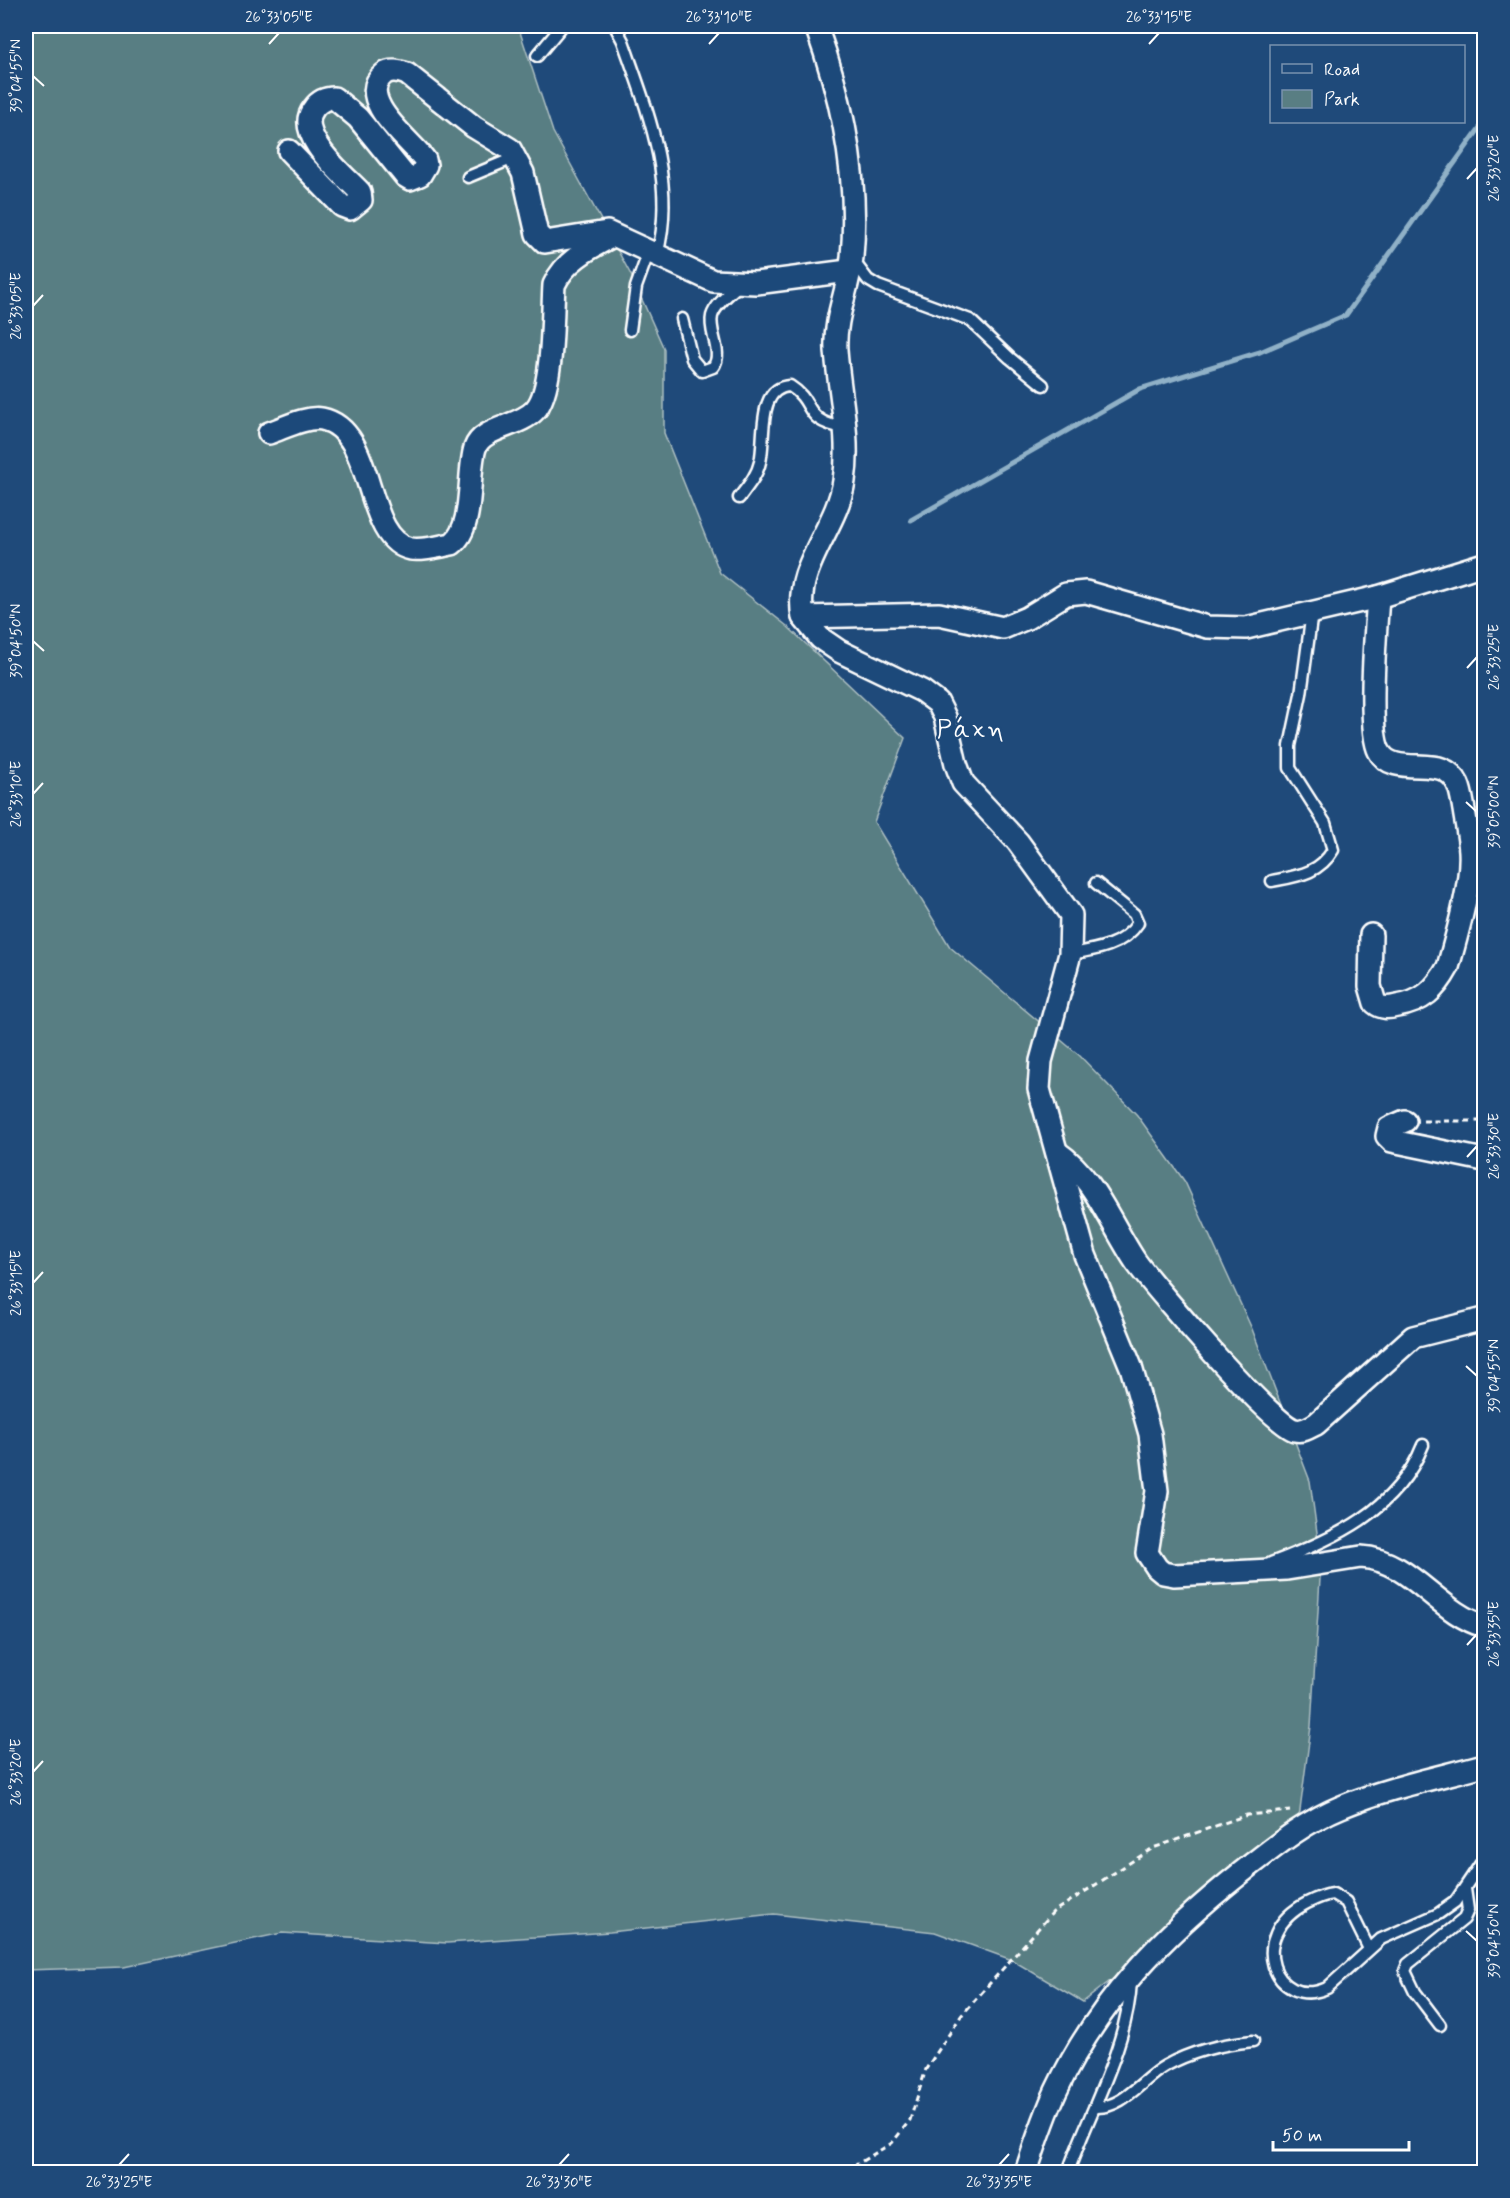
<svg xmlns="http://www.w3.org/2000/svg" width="1510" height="2198" font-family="Mynerve,sans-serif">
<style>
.green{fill:#597e83;stroke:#acbec1;stroke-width:1.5}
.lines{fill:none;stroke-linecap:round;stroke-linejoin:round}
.stream{stroke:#90b1c7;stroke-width:5}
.service-casing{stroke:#fff;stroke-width:15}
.minor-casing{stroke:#fff;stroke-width:26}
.path{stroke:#fff;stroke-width:3;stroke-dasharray:6 4.5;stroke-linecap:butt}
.service{stroke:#1f4a7a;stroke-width:10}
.minor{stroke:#1f4a7a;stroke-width:21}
.ticks{fill:none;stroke:#fff;stroke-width:2}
.labels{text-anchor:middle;stroke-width:4.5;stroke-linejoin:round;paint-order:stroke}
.neighbourhood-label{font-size:26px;letter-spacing:1.5px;fill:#fff;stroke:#1f4a7a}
.neatline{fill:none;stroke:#fff;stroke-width:2}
.ticks-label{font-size:15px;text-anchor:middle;fill:#fff}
</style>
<rect width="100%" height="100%" fill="#1f4a7a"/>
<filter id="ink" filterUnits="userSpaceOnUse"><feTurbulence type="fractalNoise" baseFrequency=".0167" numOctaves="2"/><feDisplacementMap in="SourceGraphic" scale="12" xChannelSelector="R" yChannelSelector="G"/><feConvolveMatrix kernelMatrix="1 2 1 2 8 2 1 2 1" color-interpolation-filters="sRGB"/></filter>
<g filter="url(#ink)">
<path class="green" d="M26,26H518L553,132L631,275L664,349V433L720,573L787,626L905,738L874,822L950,947L1080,1056L1137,1115L1185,1182L1252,1329L1310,1481L1321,1562L1311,1726L1296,1841L1229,1888L1083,2002L1012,1960L935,1932L774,1914L610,1932L447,1943L282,1933L124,1967L26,1970Z"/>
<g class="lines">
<path class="stream" d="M911,520L1140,389L1260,352L1346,315L1484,122"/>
<g class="service-casing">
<g id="service">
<path d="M615,26L623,41C647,110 677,182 657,255"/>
<path d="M537,56L562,26"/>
<path d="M468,177L516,157"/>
<path d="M852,259L868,280L878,286L970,320L1010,358L1043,385"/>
<path d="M682,319L692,359L702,371L713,367C724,353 708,332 712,316C716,303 732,292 741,283"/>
<path d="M630,330L636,287L649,251"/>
<path d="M739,498C747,487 757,476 760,462C766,440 756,387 790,386C817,403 801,421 845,428"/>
<path d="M1272,881C1297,876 1319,874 1333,850L1325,823L1290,768V746L1301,694L1312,612"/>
<path d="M1070,954C1095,950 1123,946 1138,923L1134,914L1096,883"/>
<path d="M1271,1563C1334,1539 1397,1511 1423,1445"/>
<path d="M1369,1949L1346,1902L1333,1894C1323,1895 1315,1899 1307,1903C1244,1935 1275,2011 1327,1988L1381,1939L1438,1914L1455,1902L1484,1859"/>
<path d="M1440,2025L1415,1992L1405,1971L1408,1964L1464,1919L1468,1910L1465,1889"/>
<path d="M1095,2107C1123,2109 1142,2079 1165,2066C1192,2051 1222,2044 1253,2041"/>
<path d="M1068,2172C1089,2112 1128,2046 1131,1981"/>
</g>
</g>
<g class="minor-casing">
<g id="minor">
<path d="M816,26C842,98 859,179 852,257C849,289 834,317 836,350C839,394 851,437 844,481C837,529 793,567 803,617L939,614L1003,628L1027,618L1066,594L1086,592L1207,627L1246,628L1378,597L1484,564"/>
<path d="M289,151L342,206L350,209L361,200L360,192C344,175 293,134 314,108C319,101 325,98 334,98L358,118L405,176L410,179L420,175L426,165L425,160C414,143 353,99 384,74C391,69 399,71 407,74L474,127L510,149L523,173L537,234L545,242L607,232L713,281L756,283L848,271"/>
<path d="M269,433C284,428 306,416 322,419C377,430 362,539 411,549C424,551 440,546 452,544C475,527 467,473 475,448C482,427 520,427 535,410C554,390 552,314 554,285C565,260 590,248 613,236"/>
<path d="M803,617L820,638L839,651L922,691L938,703L945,717L956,764L963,783L1018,842L1071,915L1070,954L1041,1061L1039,1089L1085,1255L1131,1367L1150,1434L1157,1491L1147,1553L1157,1568L1163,1573L1174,1575L1287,1569L1361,1557C1411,1560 1438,1613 1484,1626"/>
<path d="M1371,935L1370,986L1375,1003C1382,1009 1389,1008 1397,1006C1423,1002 1436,989 1448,967C1457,935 1472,883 1470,851C1469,837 1466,823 1464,810C1461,793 1460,776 1442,769C1423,762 1390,773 1379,751C1367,728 1376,627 1378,597"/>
<path d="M1405,1121L1389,1128L1387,1136L1392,1141L1484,1160"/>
<path d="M1057,1152C1095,1178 1111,1225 1136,1262C1154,1287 1273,1426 1295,1430C1303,1432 1310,1427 1316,1424L1413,1337L1484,1319"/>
<path d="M1026,2172C1035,2145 1044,2117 1056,2091C1098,2001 1165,1933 1242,1872C1273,1848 1304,1822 1341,1807C1387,1788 1436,1778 1484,1765"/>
</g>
</g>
<g class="path">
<path d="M1423,1121H1484"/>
<path d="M844,2172L892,2143L910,2120L926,2069L961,2016L1053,1912L1153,1848L1247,1815L1290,1811"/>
</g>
<use href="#service" class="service"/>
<use href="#minor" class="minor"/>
</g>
</g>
<path class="ticks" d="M269,44L279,33M709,44L719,33M1149,44L1159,33M33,76L44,86M1467,179L1477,168M33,306L43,295M33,641L44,651M1467,668L1477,657M33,794L43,783M1466,802L1477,812M1467,1157L1477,1146M33,1283L43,1272M1466,1366L1477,1376M1467,1645L1477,1634M33,1772L43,1761M1466,1931L1477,1941M119,2165L129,2154M559,2165L569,2154M999,2165L1009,2154"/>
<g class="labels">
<g class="neighbourhood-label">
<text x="971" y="737">Ράχη</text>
</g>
</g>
<rect width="1510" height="2198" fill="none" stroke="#1f4a7a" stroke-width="66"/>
<rect x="1270" y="45" width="195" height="78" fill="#1f4a7a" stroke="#7992af" stroke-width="1.5"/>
<rect x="1282" y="64" width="30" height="9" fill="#1f4a7a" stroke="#7992af" stroke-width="1.5"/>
<text x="1324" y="75" font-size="18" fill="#ffffff">Road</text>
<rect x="1282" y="90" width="30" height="18" fill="#597e83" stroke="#7992af" stroke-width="1.5"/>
<text x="1324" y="105" font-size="18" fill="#ffffff">Park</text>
<path d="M1273 2141v9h136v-9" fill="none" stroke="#ffffff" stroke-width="3"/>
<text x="1282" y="2141" font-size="18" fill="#ffffff" stroke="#1f4a7a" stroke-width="4.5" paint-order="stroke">50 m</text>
<rect x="33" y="33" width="1444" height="2132" class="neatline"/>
<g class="ticks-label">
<text x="279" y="22">26°33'05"E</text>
<text x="719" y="22">26°33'10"E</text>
<text x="1159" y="22">26°33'15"E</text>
<text transform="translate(16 76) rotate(-90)" y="5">39°04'55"N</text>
<text transform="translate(1494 168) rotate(-90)" y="5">26°33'20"E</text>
<text transform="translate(16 306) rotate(-90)" y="5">26°33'05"E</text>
<text transform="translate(16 641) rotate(-90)" y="5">39°04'50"N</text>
<text transform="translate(1494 657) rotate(-90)" y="5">26°33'25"E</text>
<text transform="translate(16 794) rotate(-90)" y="5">26°33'10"E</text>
<text transform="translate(1494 812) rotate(-90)" y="5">39°05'00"N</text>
<text transform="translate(1494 1146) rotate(-90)" y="5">26°33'30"E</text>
<text transform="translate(16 1283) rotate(-90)" y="5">26°33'15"E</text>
<text transform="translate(1494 1376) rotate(-90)" y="5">39°04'55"N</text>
<text transform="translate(1494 1634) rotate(-90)" y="5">26°33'35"E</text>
<text transform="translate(16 1772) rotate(-90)" y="5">26°33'20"E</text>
<text transform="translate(1494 1941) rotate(-90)" y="5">39°04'50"N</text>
<text x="119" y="2187">26°33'25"E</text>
<text x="559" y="2187">26°33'30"E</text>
<text x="999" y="2187">26°33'35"E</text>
</g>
</svg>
